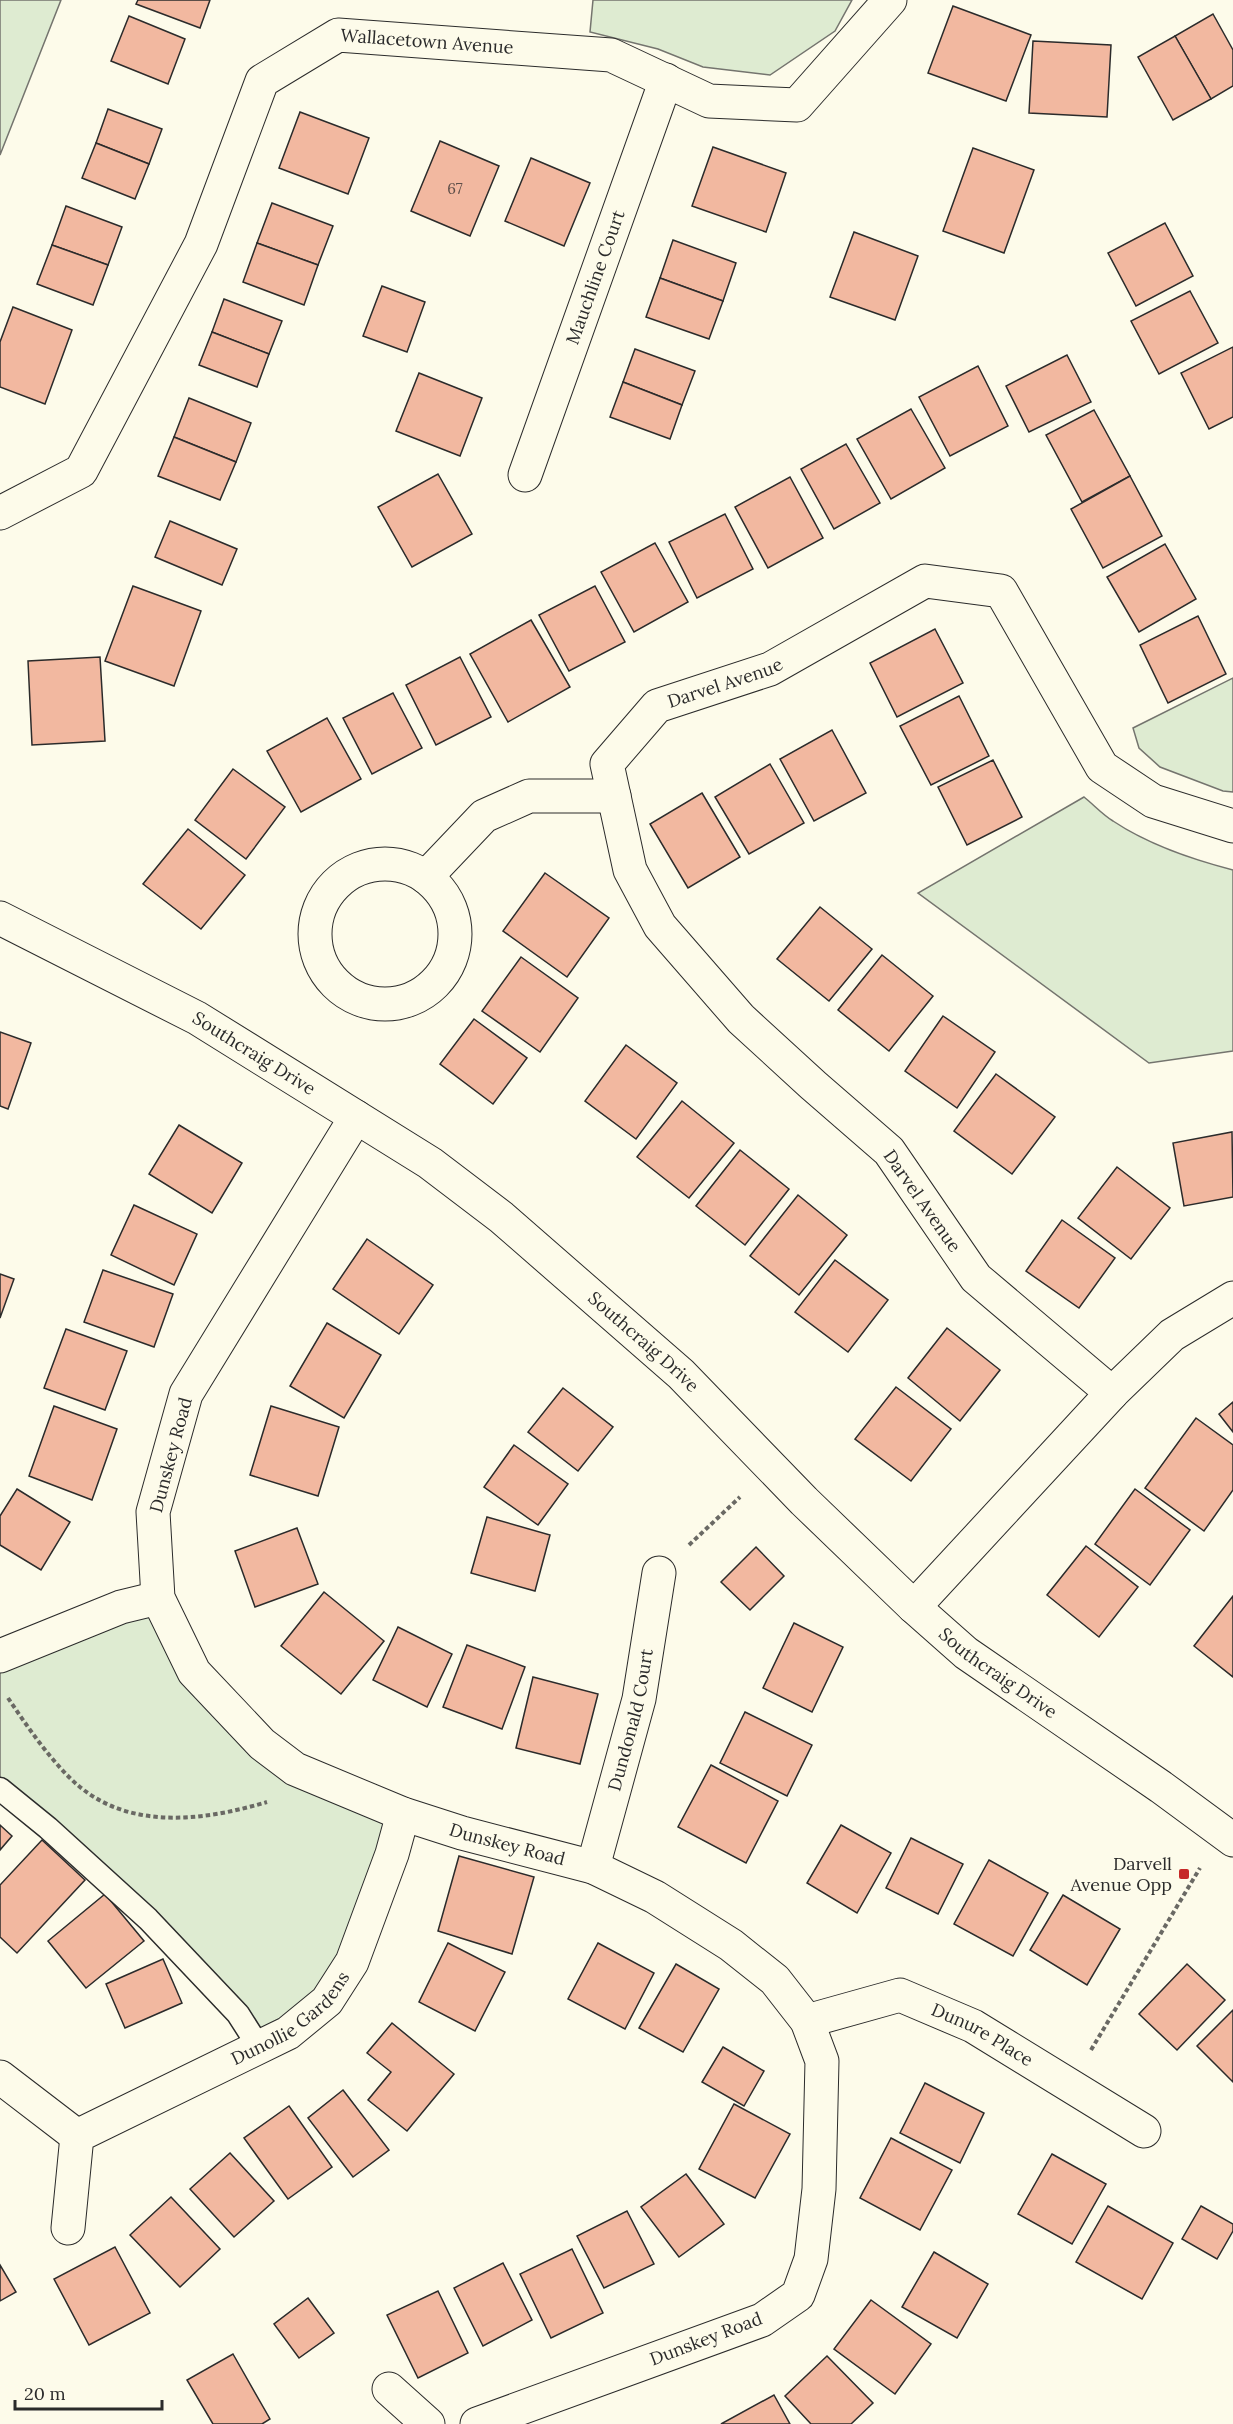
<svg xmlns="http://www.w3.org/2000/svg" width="1233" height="2424" font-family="Lora,serif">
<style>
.green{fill:#deebd1;stroke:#74746e;stroke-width:1.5}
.building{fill:#f2b8a0;stroke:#2b2b2b;stroke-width:1.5}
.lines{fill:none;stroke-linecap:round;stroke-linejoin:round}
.lane-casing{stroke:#2b2b2b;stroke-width:25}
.street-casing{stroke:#2b2b2b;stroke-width:35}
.secondary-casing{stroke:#2b2b2b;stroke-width:35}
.path{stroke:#6a6964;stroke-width:4;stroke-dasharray:4.5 3;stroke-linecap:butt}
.lane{stroke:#fdfbea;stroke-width:22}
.street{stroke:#fdfbea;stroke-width:33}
.secondary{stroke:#fdfbea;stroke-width:33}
.poi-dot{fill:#c62828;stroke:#fdfbea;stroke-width:2}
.labels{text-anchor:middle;stroke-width:4.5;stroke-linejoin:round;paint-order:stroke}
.number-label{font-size:15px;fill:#5d4e48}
.street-label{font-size:18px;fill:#2b2b2b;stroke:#fdfbea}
.poi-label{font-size:18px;fill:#2b2b2b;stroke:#fdfbea;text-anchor:end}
</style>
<rect width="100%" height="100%" fill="#fdfbea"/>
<g class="green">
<path d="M0,0H61L0,155Z"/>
<path d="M593,0H852L835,31L770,75L703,67L658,49L590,32Z"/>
<path d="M1233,678V792L1223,791L1160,767L1139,748L1133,728Z"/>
<path d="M1084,797C1094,805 1103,815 1113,821C1149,845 1191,859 1233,870V1051L1149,1063L918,893Z"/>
<path d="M156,1605L191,1679L395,1817L322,1997L260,2038L0,1780V1664Z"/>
</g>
<g class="building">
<path d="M138,0H210L200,28L136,4Z"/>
<path d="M953,6L1031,35L1006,101L928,73Z"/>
<path d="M1213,14L1233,50V86L1211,99L1175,36Z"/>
<path d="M129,16L185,39L168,84L111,61Z"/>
<path d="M1175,36L1211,99L1173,120L1138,57Z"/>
<path d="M1033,41L1111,45L1107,117L1029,113Z"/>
<path d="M108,109L162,129L149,164L96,143Z"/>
<path d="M300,112L369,138L348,194L279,168Z"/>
<path d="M440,141L499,166L470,236L411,211Z"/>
<path d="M96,143L149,164L135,199L82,178Z"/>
<path d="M713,147L786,173L766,232L692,206Z"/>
<path d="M973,148L1034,170L1004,253L943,231Z"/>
<path d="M531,158L590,183L564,246L505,221Z"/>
<path d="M272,203L333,226L318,265L257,243Z"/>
<path d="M66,206L122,227L108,265L52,245Z"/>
<path d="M1165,223L1193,276L1136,306L1108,253Z"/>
<path d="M854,232L918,256L895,320L830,297Z"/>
<path d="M673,240L736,263L723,301L660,278Z"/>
<path d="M257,243L318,265L304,305L243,282Z"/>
<path d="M52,245L108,265L93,305L37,284Z"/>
<path d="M660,278L723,301L709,339L646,317Z"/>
<path d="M382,286L425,302L407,352L363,336Z"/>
<path d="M1190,291L1218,343L1159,374L1131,321Z"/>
<path d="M224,299L282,321L269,354L212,332Z"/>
<path d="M13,307L72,330L45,404L0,387V342Z"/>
<path d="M212,332L269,354L257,387L199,365Z"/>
<path d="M1233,347V417L1209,429L1181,373Z"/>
<path d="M635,349L695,371L682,405L623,382Z"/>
<path d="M1067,355L1091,402L1029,432L1006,386Z"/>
<path d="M978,366L1008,426L950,456L919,397Z"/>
<path d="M419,373L482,398L460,456L396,431Z"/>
<path d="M623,382L682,405L670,439L610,417Z"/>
<path d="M189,398L251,423L236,462L174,437Z"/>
<path d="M911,409L945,468L891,499L857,439Z"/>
<path d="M1094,410L1130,476L1082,502L1046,435Z"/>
<path d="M174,437L236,462L220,500L158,476Z"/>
<path d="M846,444L880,503L834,529L801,469Z"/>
<path d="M438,474L472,534L412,567L378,507Z"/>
<path d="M1130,476L1162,536L1103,568L1071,509Z"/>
<path d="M790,477L823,538L768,568L735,507Z"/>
<path d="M725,514L753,569L697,598L669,542Z"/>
<path d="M170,521L237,549L222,585L155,557Z"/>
<path d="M655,543L688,602L634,632L601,572Z"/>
<path d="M1165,544L1196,599L1139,632L1107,577Z"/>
<path d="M133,586L201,611L174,686L105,661Z"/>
<path d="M595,586L625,642L569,671L539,615Z"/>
<path d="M1198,616L1226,674L1168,703L1140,645Z"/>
<path d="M531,620L570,687L508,722L470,654Z"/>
<path d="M935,629L963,683L897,717L870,663Z"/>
<path d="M100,657L105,741L32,745L28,661Z"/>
<path d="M460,657L491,717L436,745L406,685Z"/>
<path d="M393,693L422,748L372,774L343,718Z"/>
<path d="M959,696L989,756L931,785L900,726Z"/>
<path d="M327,718L361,779L301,812L267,751Z"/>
<path d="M832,730L866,793L814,821L780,759Z"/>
<path d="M993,760L1022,817L967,845L938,787Z"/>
<path d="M770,764L804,823L749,854L715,797Z"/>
<path d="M233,769L285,807L246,859L195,820Z"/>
<path d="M702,793L740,857L688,888L650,824Z"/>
<path d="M188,829L245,875L201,929L143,884Z"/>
<path d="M545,873L609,918L567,977L503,931Z"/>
<path d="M820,907L872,949L829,1001L777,959Z"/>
<path d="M882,955L933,996L889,1051L838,1010Z"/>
<path d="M521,957L578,998L540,1052L482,1011Z"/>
<path d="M943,1016L995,1052L957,1108L905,1071Z"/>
<path d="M474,1019L527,1058L493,1104L440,1064Z"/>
<path d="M0,1032L31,1043L8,1109L0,1106Z"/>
<path d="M626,1045L677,1083L636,1139L585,1101Z"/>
<path d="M996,1074L1055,1117L1012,1174L954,1131Z"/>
<path d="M682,1101L734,1143L689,1198L637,1157Z"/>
<path d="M179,1125L242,1163L212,1213L149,1174Z"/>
<path d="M1232,1132L1233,1197L1184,1206L1173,1143Z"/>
<path d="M740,1150L789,1189L745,1245L696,1206Z"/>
<path d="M1117,1167L1170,1208L1131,1259L1078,1218Z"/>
<path d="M798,1195L847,1235L799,1295L750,1256Z"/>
<path d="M134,1205L197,1234L174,1285L111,1255Z"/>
<path d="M1062,1220L1115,1258L1079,1308L1026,1271Z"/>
<path d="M367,1239L433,1285L399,1334L333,1289Z"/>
<path d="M835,1260L888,1300L848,1352L795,1312Z"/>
<path d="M103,1270L173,1294L154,1347L84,1322Z"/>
<path d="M0,1274L14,1279L0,1318Z"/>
<path d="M327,1323L381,1355L344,1418L290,1386Z"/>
<path d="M947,1328L1000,1370L960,1421L908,1378Z"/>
<path d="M66,1329L127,1351L105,1410L44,1388Z"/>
<path d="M896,1387L951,1429L911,1481L855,1439Z"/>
<path d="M563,1388L613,1427L578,1471L528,1432Z"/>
<path d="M1233,1402V1432L1219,1414Z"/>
<path d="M54,1406L117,1429L92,1500L29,1476Z"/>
<path d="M271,1406L339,1427L318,1496L250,1475Z"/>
<path d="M1196,1418L1233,1445V1490L1204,1531L1145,1488Z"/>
<path d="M514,1445L568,1484L538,1525L484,1487Z"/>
<path d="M17,1489L70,1522L41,1570L0,1545V1516Z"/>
<path d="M1135,1489L1190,1530L1150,1585L1095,1544Z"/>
<path d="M487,1517L550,1535L535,1591L471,1573Z"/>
<path d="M297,1528L318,1584L255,1607L235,1551Z"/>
<path d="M1086,1546L1138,1587L1099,1637L1047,1595Z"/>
<path d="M756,1547L784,1576L750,1610L721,1582Z"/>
<path d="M324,1592L384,1641L341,1694L281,1646Z"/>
<path d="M1233,1596V1677L1194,1646Z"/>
<path d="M794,1623L843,1647L812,1712L763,1688Z"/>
<path d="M398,1627L452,1654L427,1707L373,1680Z"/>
<path d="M467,1645L525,1667L502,1729L443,1707Z"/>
<path d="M533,1677L598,1694L580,1764L516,1748Z"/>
<path d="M745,1712L812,1745L787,1796L720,1763Z"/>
<path d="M711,1765L778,1801L746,1863L678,1827Z"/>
<path d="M0,1825L12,1836L0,1850Z"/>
<path d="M841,1825L891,1853L857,1913L807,1883Z"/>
<path d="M911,1838L963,1864L938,1914L886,1888Z"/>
<path d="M42,1840L85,1880L17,1953L0,1937V1885Z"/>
<path d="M459,1856L534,1877L512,1954L438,1931Z"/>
<path d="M989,1860L1048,1893L1013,1956L954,1924Z"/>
<path d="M105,1894L144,1941L86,1988L48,1941Z"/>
<path d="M1063,1895L1120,1929L1087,1985L1030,1950Z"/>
<path d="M448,1943L505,1972L475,2031L419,2002Z"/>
<path d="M598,1943L654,1973L625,2029L568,1999Z"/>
<path d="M163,1959L182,2003L125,2028L106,1984Z"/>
<path d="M676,1964L719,1989L683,2052L639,2028Z"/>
<path d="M1187,1964L1225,2000L1177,2050L1139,2014Z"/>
<path d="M1233,2010V2082L1197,2046Z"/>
<path d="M392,2023L454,2074L407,2131L368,2100L391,2072L367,2053Z"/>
<path d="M723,2047L764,2071L744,2106L702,2082Z"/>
<path d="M925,2083L984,2113L960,2163L900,2133Z"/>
<path d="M343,2090L389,2150L353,2177L308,2118Z"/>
<path d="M734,2104L790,2134L755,2198L699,2169Z"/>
<path d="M289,2106L332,2167L288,2199L244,2138Z"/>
<path d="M891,2138L952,2170L920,2230L860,2198Z"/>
<path d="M230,2153L274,2201L234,2237L190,2189Z"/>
<path d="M1052,2154L1106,2184L1072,2244L1018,2214Z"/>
<path d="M686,2174L724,2224L679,2257L641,2207Z"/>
<path d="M171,2197L220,2249L180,2287L130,2235Z"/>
<path d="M1108,2206L1173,2243L1142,2299L1076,2262Z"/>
<path d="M1201,2206L1233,2224V2231L1217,2259L1182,2239Z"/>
<path d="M627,2211L654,2264L604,2288L577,2236Z"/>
<path d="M115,2247L150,2313L89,2345L54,2279Z"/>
<path d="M572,2249L603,2313L551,2338L520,2274Z"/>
<path d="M934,2252L988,2284L957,2338L902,2307Z"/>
<path d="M503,2263L532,2320L483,2346L454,2288Z"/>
<path d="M0,2265L16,2292L0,2301Z"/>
<path d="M438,2291L468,2353L418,2378L387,2315Z"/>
<path d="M308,2298L334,2333L299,2358L274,2324Z"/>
<path d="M871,2300L931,2344L895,2394L834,2349Z"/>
<path d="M233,2354L270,2419L262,2424H213L187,2380Z"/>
<path d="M827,2356L873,2403L851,2424H811L785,2396Z"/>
<path d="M774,2395L790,2424H721Z"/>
</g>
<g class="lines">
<g class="lane-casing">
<path id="lane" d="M0,1789L48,1828L148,1919L238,2014L259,2047"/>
</g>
<g class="street-casing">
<g id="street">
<path id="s1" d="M525,475L666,80"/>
<path id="s2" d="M0,513L81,471L201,244L262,81L338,35L611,55L709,101L797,105L890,0"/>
<circle cx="385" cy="934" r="70"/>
<path d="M426,877L484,816L529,796H614"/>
<path id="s3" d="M356,1117L186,1394L153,1512L158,1598L194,1672L262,1744L295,1769L403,1814L462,1833L593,1867L655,1897L731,1945L775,1980L807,2021L822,2061L819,2189L811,2259L798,2295L762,2320L477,2424"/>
<path id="s4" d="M1112,1393L976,1278L889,1151L813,1085L741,1019L660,926L630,870L607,764L657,706L770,669L925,581L1001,591L1102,767L1153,801L1233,826"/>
<path d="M914,1607L1112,1393L1172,1335L1233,1298"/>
<path d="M0,1656L121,1607L158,1598"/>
<path id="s5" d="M593,1867L639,1699L659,1573"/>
<path id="s6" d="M807,2021L900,1995L973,2026L1144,2131"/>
<path d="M0,2077L77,2136"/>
<path id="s7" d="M68,2228L77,2136L288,2033L327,2001L352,1962L392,1854L403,1814"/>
<path d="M389,2389L428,2424"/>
</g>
</g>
<g class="secondary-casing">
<g id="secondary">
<path id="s8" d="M0,918L197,1018L430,1163L501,1217L681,1374L804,1501L914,1607L966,1653L1161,1787L1233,1840"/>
</g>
</g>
<g class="path">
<path d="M689,1545L740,1497"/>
<path d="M8,1698C27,1726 46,1754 70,1778C123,1831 200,1822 267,1802"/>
<path d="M1091,2050L1200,1868"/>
</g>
<use href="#lane" class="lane"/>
<use href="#street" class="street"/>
<use href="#secondary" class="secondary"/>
</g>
<rect class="poi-dot" x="1178" y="1868" width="12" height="12" rx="3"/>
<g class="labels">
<g class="number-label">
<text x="455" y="194">67</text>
</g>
<g class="street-label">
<text dy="6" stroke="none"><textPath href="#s2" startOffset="700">Wallacetown Avenue</textPath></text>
<text dy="6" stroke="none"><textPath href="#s1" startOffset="210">Mauchline Court</textPath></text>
<text dy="6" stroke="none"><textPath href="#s4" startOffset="974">Darvel Avenue</textPath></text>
<text dy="6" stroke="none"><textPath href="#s8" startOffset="288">Southcraig Drive</textPath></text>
<text transform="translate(922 1201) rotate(55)" y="6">Darvel Avenue</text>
<text dy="6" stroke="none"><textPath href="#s8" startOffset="774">Southcraig Drive</textPath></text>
<text transform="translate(171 1455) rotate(-75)" y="6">Dunskey Road</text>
<text dy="6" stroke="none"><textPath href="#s8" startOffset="1260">Southcraig Drive</textPath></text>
<text dy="6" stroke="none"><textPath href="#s5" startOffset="152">Dundonald Court</textPath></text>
<text dy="6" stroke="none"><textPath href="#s3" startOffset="982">Dunskey Road</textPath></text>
<text dy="6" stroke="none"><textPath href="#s7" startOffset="338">Dunollie Gardens</textPath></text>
<text dy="6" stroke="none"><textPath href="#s6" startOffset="188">Dunure Place</textPath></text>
<text transform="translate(706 2339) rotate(-21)" y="6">Dunskey Road</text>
</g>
<g class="poi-label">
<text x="1172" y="1870">Darvell<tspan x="1172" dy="21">Avenue Opp</tspan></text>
</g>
</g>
<path d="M15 2400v9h147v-9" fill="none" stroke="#2b2b2b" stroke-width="3"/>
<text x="24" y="2400" font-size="18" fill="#2b2b2b" stroke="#fdfbea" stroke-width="4.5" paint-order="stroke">20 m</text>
</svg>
